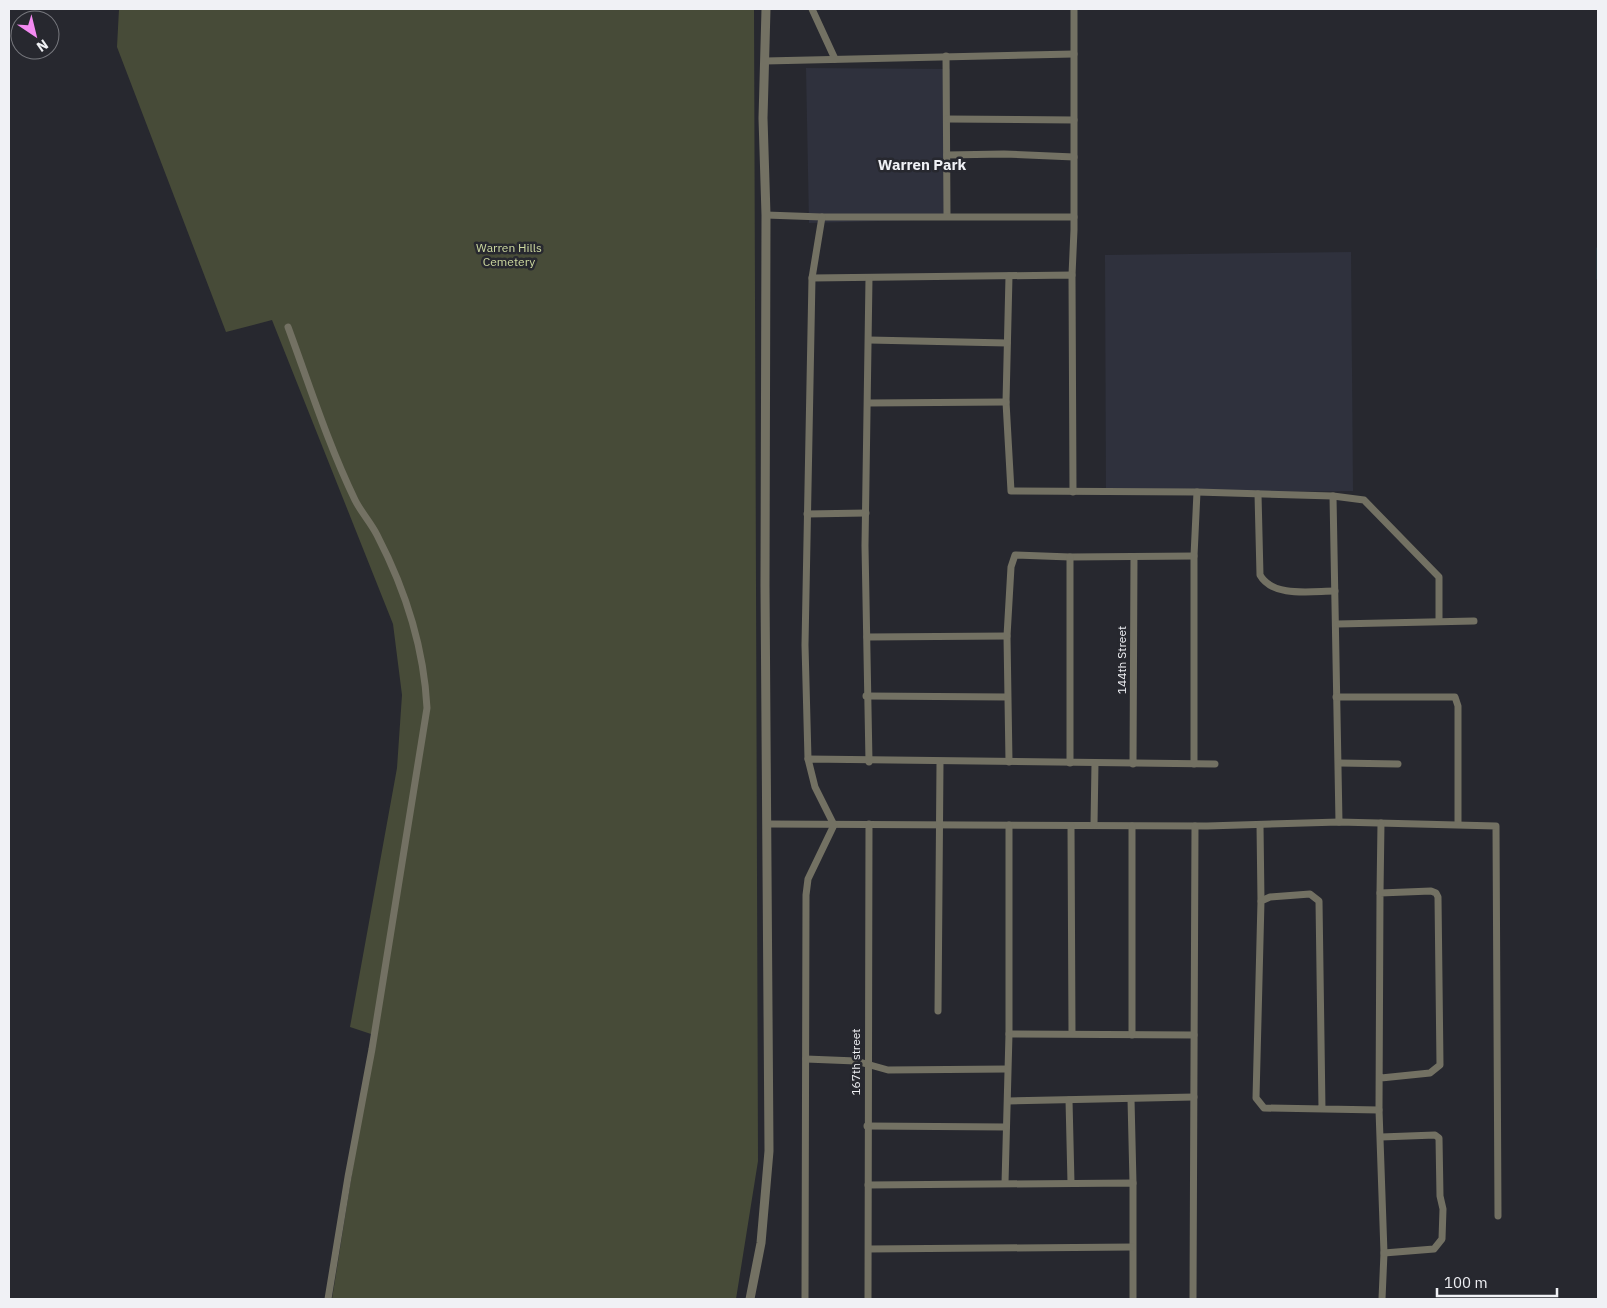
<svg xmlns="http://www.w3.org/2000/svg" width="1607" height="1308" font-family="'IBM Plex Sans',sans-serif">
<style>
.built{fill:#2f313d}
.green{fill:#474b38}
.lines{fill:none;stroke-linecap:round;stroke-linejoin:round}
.stream{stroke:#2f585f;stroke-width:2.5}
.minor{stroke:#737163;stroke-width:7}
.tertiary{stroke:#737163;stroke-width:9}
.labels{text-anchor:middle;stroke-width:5;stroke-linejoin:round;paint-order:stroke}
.park-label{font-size:12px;fill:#cedaa0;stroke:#27282f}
.street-label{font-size:12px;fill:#f0f1f5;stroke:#27282f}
.quarter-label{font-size:15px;font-weight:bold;fill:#f0f1f5;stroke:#27282f}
</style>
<rect width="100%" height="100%" fill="#27282f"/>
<g class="built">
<path d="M806,68L950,69V219L809,223Z"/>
<path d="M1351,252L1353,491L1106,494L1105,255Z"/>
</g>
<path class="green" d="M119,9H754L758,1161L736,1299H332L374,1035L350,1027L397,768L402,695L393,624L272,320L226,332L117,47Z"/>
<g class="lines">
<path class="stream" d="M1598,248V279"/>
<g class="minor">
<path d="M812,9L835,59"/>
<path d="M946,56L947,215"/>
<path d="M765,61L1074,54"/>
<path d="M947,119L1074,120"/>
<path d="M947,155L1004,154L1074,157"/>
<path d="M766,215L822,217H1074"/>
<path d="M1072,275L1074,230V9"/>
<path d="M1009,276L1006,402L1011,491L1197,492L1333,496L1364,500L1439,577V621"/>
<path d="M812,278L1072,275L1073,492"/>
<path d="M288,327C309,384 328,444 355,500C361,512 371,523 377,535C405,589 424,648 427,708L372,1049L348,1177L328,1299"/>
<path d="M869,340L1007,343"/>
<path d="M868,403L1006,402"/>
<path d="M1258,494L1260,575C1273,598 1312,591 1335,591"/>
<path d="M1333,496L1339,822"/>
<path d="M807,514L866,513"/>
<path d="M1337,624L1474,621"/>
<path d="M867,637L1007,636"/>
<path d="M866,696L1007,697"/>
<path d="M1336,697H1455L1458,706V824"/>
<path d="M808,759L805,645L812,278L822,217"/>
<path d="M869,762L865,546L869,278"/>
<path d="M1009,762L1007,636L1011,567L1015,555L1070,557L1194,556"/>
<path d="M1070,763V557"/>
<path d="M1339,763L1398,764"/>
<path d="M1133,764L1134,557"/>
<path d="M1194,764V556L1197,492"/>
<path d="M767,824L1207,826L1339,822L1496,826L1498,1216"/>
<path d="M1094,825L1095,763"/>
<path d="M1260,825L1261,901"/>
<path d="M1071,826L1072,1033"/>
<path d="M1380,893L1381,823"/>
<path d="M938,1011L940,763"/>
<path d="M1009,1034L1194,1035"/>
<path d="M1132,1035V826"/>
<path d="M806,1059L856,1061L888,1070L1007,1069"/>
<path d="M1381,1078L1430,1073L1440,1065L1438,897L1436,893L1431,891L1380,893L1379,1110L1384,1253L1382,1299"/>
<path d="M1131,1099L1133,1183"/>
<path d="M1069,1100L1071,1183"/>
<path d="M1008,1101L1194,1097"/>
<path d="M1322,1109L1319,901L1310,894L1270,897L1261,901L1256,1098L1264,1108L1379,1110"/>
<path d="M867,1126L1006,1127"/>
<path d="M1381,1137L1435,1135L1439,1138L1440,1196L1443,1209L1442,1239L1434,1249L1384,1253"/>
<path d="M1005,1183L1009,1034V825"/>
<path d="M868,1185L1133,1183V1299"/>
<path d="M869,1249L1132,1247"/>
<path d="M805,1299L806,895L808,879L834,825L815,787L808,759L1215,764"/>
<path d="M868,1299L869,824"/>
<path d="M1193,1299L1195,826"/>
</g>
<path class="tertiary" d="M750,1299L761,1243L769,1151L765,586L766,215L763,118L766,9"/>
</g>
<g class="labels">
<g class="park-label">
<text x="509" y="252">Warren Hills<tspan x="509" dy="14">Cemetery</tspan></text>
</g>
<g class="street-label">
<text transform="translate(1122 660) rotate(-90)" y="4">144th Street</text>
<text transform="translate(856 1062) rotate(-90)" y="4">167th street</text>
</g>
<g class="quarter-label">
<text x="922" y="170">Warren Park</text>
</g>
</g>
<rect width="1607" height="1308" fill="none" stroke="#f0f1f5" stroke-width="20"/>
<g transform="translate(35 35) rotate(145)"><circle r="24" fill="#27282f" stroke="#77787e"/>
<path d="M0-4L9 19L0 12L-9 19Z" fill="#f38af1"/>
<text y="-8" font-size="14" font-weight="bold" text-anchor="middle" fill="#f0f1f5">N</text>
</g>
<path d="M1437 1288v8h120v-8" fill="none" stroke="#f0f1f5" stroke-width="2.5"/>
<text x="1444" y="1288" font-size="15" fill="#f0f1f5" stroke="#27282f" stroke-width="4" paint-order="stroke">100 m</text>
</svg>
